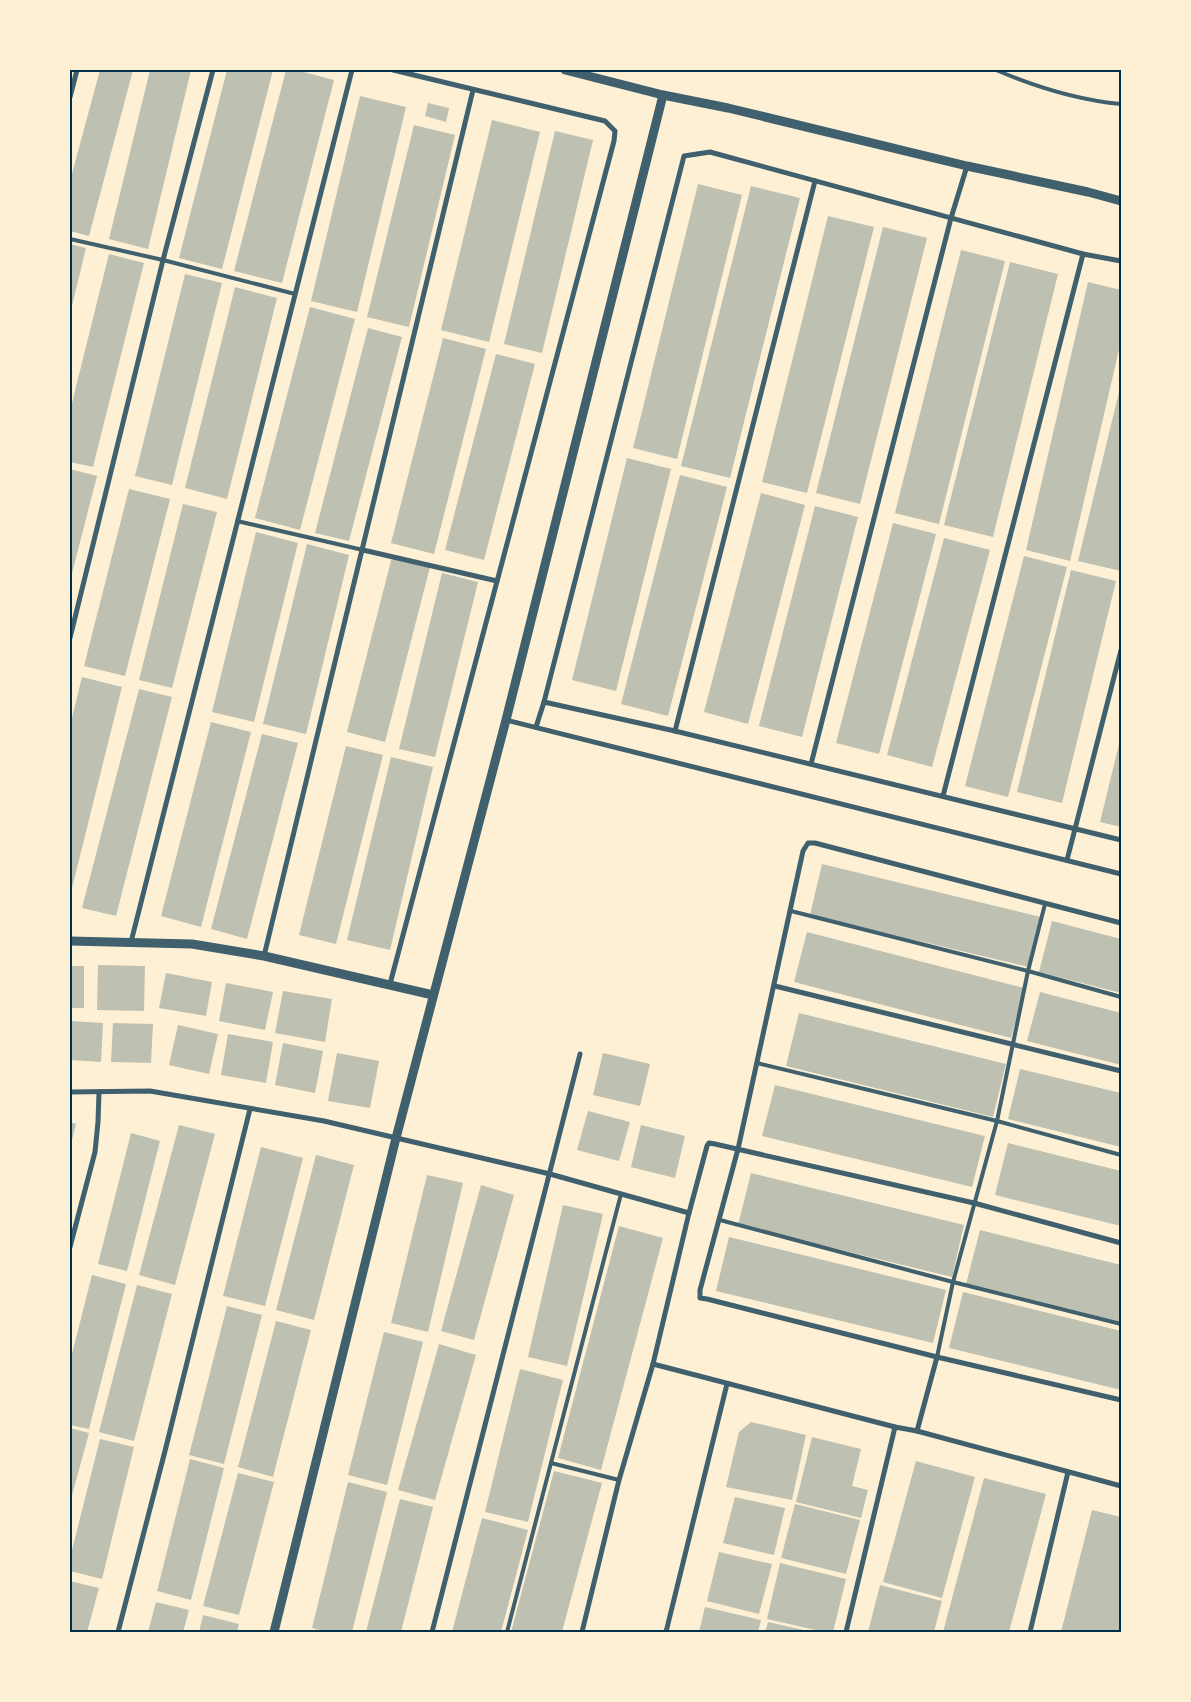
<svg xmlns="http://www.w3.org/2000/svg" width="1191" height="1702" font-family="'Zilla Slab',serif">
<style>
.building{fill:#bec0b2}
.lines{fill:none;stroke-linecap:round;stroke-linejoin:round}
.service{stroke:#3f606c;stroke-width:4}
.minor{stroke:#3f606c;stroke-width:5}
.tertiary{stroke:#3f606c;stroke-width:9}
.neatline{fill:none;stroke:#003049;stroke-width:2}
</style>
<rect width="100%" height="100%" fill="#fdf0d5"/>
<g class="building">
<path d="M100,70H133L89,236L70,231V181Z"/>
<path d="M150,70H191L148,249L109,239Z"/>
<path d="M227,70H273L222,269L179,258Z"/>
<path d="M286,70H296L334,80L282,283L234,271Z"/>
<path d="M360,96L406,107L357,312L311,301Z"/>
<path d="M428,103L449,108L446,122L425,116Z"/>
<path d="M492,120L540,132L489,342L441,330Z"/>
<path d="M414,125L455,135L409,327L367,317Z"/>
<path d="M555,131L593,140L542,353L504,344Z"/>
<path d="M698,184L742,195L677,459L633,448Z"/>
<path d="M751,186L800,198L730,478L681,466Z"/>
<path d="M828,216L874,227L807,493L762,482Z"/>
<path d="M883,227L927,238L860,504L816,493Z"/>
<path d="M70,244L86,248L71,310H70Z"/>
<path d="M961,250L1005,261L939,524L895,513Z"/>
<path d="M109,254L144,263L93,467L70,462V411Z"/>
<path d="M1010,262L1058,274L993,537L944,525Z"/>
<path d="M185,274L222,283L172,485L135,476Z"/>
<path d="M1088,282L1121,290V341L1070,561L1026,550Z"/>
<path d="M235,287L277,298L227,499L185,488Z"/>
<path d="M310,307L355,319L300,530L255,518Z"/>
<path d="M368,328L402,337L349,541L315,533Z"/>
<path d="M443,338L486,349L434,554L391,543Z"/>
<path d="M496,354L535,364L484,560L445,550Z"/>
<path d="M1120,388H1121V571L1078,561Z"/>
<path d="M627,458L671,469L616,691L572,680Z"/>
<path d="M70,469L97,476L71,577H70Z"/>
<path d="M680,475L727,487L668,716L621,704Z"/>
<path d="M129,489L170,499L125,676L84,666Z"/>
<path d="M761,493L805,505L748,724L704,712Z"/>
<path d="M183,504L217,512L172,688L139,680Z"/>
<path d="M815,506L858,517L802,737L759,726Z"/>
<path d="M893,523L936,534L879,754L836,743Z"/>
<path d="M256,532L298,543L254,722L212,712Z"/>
<path d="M944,538L990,550L932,767L887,755Z"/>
<path d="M307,544L349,555L306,734L263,724Z"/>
<path d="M1024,556L1067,567L1008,797L965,786Z"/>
<path d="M392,557L430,567L385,742L347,732Z"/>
<path d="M1071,570L1116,581L1062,803L1017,792Z"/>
<path d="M442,573L478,582L435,757L399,749Z"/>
<path d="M82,677L122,687L71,892L70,726Z"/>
<path d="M139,689L172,697L116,916L82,908Z"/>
<path d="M211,722L251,732L201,927L161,916Z"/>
<path d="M262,734L298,743L247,939L211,929Z"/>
<path d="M1120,740H1121V827L1100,822Z"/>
<path d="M346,746L383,755L336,944L299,935Z"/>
<path d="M391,757L433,767L390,950L347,940Z"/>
<path d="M822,864L1041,917L1029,967L810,915Z"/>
<path d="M1052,921L1121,939V993L1039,972Z"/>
<path d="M807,932L1024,988L1011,1038L794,982Z"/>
<path d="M98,965L145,966L144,1011L97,1010Z"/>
<rect x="70" y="966" width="14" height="42"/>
<path d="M166,973L212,982L206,1016L159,1008Z"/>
<path d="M226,983L273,992L265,1030L219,1021Z"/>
<path d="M283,991L332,999L325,1042L275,1033Z"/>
<path d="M1040,992L1121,1013V1065L1027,1041Z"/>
<path d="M799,1013L1006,1064L993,1117L786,1066Z"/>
<path d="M70,1021L103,1023L101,1062L70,1060Z"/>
<path d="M113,1023L153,1024L151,1063L111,1062Z"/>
<path d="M178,1025L218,1034L209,1074L169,1065Z"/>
<path d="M228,1034L273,1042L266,1083L221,1075Z"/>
<path d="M283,1043L323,1051L315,1093L275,1085Z"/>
<path d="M337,1053L379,1061L370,1108L328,1101Z"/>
<path d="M603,1053L650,1064L640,1106L593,1095Z"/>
<path d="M1020,1069L1121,1093V1147L1008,1119Z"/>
<path d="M775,1085L985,1136L972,1187L762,1136Z"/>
<path d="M588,1111L630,1122L619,1161L577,1150Z"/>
<path d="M70,1122L76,1124L71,1144H70Z"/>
<path d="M179,1125L215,1134L175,1285L139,1275Z"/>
<path d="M641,1125L685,1136L675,1178L631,1167Z"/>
<path d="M131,1133L160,1141L127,1271L98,1264Z"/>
<path d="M1008,1143L1121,1171V1226L995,1195Z"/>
<path d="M261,1147L303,1158L265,1306L223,1296Z"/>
<path d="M316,1155L354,1165L314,1320L276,1310Z"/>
<path d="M751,1173L964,1225L952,1277L738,1225Z"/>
<path d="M427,1175L463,1183L428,1332L391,1323Z"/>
<path d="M481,1185L514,1195L474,1340L441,1331Z"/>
<path d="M563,1205L603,1214L567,1366L528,1357Z"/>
<path d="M619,1226L663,1238L601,1470L558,1458Z"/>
<path d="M980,1230L1121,1265V1322L966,1284Z"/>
<path d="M729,1237L946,1290L933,1343L716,1291Z"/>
<path d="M92,1275L126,1284L89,1429L70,1425V1362Z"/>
<path d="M137,1285L172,1294L134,1441L99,1432Z"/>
<path d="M963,1292L1121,1331V1390L949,1348Z"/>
<path d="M227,1306L262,1315L224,1464L189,1455Z"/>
<path d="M276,1321L311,1330L273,1477L238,1467Z"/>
<path d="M384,1332L423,1342L387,1485L348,1475Z"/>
<path d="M439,1344L476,1355L435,1500L398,1490Z"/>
<path d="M520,1369L563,1380L528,1522L485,1512Z"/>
<path d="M751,1422L806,1435L792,1500L726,1487L739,1432Z"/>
<path d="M70,1428L89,1433L71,1499H70Z"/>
<path d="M812,1437L861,1449L852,1486L868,1490L861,1518L796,1502Z"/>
<path d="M100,1439L134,1447L102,1579L70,1571V1558Z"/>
<path d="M190,1459L224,1468L191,1600L157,1591Z"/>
<path d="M916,1461L975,1477L942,1598L883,1582Z"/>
<path d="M554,1471L602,1483L562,1632H511Z"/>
<path d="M238,1473L274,1482L239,1615L203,1606Z"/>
<path d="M984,1478L1046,1494L1009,1632H943Z"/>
<path d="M348,1482L387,1492L352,1632H327L312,1628Z"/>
<path d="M735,1497L785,1508L774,1555L723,1543Z"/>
<path d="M400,1499L433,1507L401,1632H366Z"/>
<path d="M795,1504L860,1520L846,1574L781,1558Z"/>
<path d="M1092,1510L1121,1517V1632H1061Z"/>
<path d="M482,1518L528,1530L501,1632H452Z"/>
<path d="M719,1552L772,1564L759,1614L707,1601Z"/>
<path d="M780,1563L846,1579L833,1632H824L767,1619Z"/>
<path d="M70,1581L99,1588L87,1632H70Z"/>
<path d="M880,1585L942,1601L934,1632H868Z"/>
<path d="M156,1602L189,1610L183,1632H148Z"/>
<path d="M705,1607L761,1620L758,1632H699Z"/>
<path d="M203,1615L239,1624L237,1632H199Z"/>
<path d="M768,1622L808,1631V1632H765Z"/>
</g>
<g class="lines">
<g class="service">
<path d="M996,70C1036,87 1078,100 1121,104"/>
<path d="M70,239L163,260L295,294"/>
<path d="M237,521L363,550"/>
<path d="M791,911L1028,971L1121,997"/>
<path d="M757,1063L997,1121L1121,1155"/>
<path d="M720,1220L953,1282L1121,1324"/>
<path d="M937,1357L953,1282L997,1121L1028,971L1045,904"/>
<path d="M551,1463L619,1480"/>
<path d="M507,1632L621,1194"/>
</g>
<g class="minor">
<path d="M70,97L77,70"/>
<path d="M363,550L497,581"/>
<path d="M70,638L163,260L213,70"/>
<path d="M544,702L675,731L1121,840"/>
<path d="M506,720L1121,874"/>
<path d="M536,727L544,702L684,156L710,152L1083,254L1121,261"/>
<path d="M675,731L815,181"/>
<path d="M811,764L951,218L967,166"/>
<path d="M943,796L1083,254"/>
<path d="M1067,860L1121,650"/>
<path d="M1121,923L815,843H808L803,851L738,1149L700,1290V1298L707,1299L937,1357L1121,1400"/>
<path d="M131,942L352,70"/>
<path d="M264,956L473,90"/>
<path d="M390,984L614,141L615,131L605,121L393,70"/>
<path d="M775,986L1121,1071"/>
<path d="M70,1092L150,1091L324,1121L550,1174L689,1213L707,1146L709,1143L715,1144L974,1203L1121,1243"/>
<path d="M70,1247L95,1152L98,1122L99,1092"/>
<path d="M653,1364L895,1427L917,1431L1121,1486"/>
<path d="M917,1431L937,1357"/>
<path d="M118,1632L165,1451L250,1109"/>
<path d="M432,1632L580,1054"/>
<path d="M582,1632L619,1480L653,1364L689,1213"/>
<path d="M666,1632L727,1384"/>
<path d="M846,1632L895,1427"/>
<path d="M1030,1632L1068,1472"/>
</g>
<g class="tertiary">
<path d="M565,70L663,95L728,108L967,166L1088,192L1121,201"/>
<path d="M70,941L192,944L264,956L433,995"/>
<path d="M274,1632L396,1138L506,720L663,95"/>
</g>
</g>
<rect width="1191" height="1702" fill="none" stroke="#fdf0d5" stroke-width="142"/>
<rect x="71" y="71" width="1049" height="1560" class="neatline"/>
</svg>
